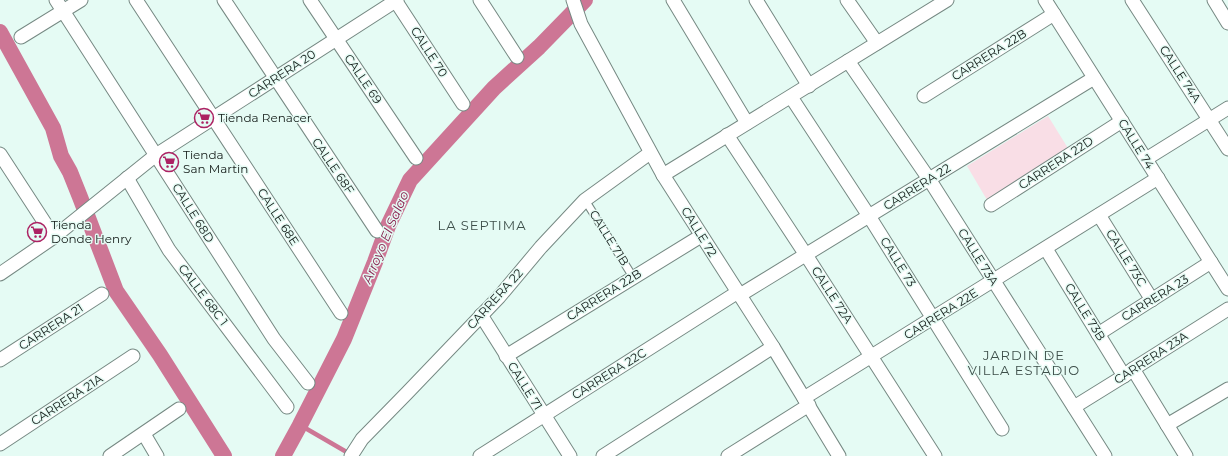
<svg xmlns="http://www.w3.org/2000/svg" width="1228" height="456" font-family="Montserrat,sans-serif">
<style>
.green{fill:#f9dee6}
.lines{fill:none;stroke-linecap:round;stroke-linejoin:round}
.stream{stroke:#cd7695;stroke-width:4.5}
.canal{stroke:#cd7695;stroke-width:16}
.lane-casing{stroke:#768983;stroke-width:9}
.street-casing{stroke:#768983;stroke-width:15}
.lane{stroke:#fff;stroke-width:7}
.street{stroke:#fff;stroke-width:13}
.labels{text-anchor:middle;stroke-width:3;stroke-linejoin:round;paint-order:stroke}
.street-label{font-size:12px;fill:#141c19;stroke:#e5fbf4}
.poi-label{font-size:12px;fill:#141c19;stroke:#e5fbf4;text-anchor:start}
.neighbourhood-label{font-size:13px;letter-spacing:1px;fill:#3e4f4a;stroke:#e5fbf4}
.water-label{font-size:13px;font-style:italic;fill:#88204f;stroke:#e5fbf4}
</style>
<rect width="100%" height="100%" fill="#e5fbf4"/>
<path class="green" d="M1048,116L1071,153L990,205L967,166Z"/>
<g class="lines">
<path class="stream" d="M300,425L350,454"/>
<g class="canal">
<path d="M0,32L53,128L61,156L70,172L80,197L116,291L160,355L224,456"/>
<path d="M283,456L300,425L344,339L375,262L388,226L410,180L494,88L539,47L585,0"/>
</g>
<g class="lane-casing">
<path id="lane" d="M585,200L633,277"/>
</g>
<g class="street-casing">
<g id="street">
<path d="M56,0L274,339L308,383"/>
<path d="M136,0L341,313"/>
<path d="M224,0L377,231"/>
<path d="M310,0L416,158"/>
<path d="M395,0L463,104"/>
<path d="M480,0L517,57"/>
<path d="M573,0L581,24L663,175L773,347L839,456"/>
<path d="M673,0L747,123"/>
<path d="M756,0L809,86"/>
<path d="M847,0L877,43"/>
<path d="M1045,0L1228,289"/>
<path d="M1132,0L1228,149"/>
<path d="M1214,0L1228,23"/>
<path d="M21,37L81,0"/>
<path d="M848,61L929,179L1105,456"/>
<path d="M924,96L1054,14"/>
<path d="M791,97L869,216L1002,429"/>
<path d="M727,135L806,255L935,456"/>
<path d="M0,154L54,237"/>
<path d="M1146,159L1228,108"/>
<path d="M663,175L947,0"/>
<path d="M127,178L169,250L287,407"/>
<path d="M991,205L1122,121"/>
<path d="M1099,215L1152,300"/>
<path d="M1046,249L1124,376"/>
<path d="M0,274L54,237L156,155L397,0"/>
<path d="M740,295L1094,78"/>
<path d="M481,315L570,456"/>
<path d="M1098,334L1211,262"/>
<path d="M506,356L701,236"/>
<path d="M0,360L102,294"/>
<path d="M1133,369L1186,456"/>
<path d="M804,398L1158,178"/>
<path d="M1074,407L1124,376L1133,369L1228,309"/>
<path d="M1167,425L1228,389"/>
<path d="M144,434L157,456"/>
<path d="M0,444L133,356"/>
<path d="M110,456L179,409"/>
<path d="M351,456L362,439L407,393L499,297L541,247L585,200L650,153"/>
<path d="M480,456L738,292"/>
<path d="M603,456L773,347"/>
<path d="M728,456L809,405"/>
</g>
</g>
<use href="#lane" class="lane"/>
<use href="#street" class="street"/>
</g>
<defs>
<g id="supermarket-ring" transform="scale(1)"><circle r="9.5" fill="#e5fbf4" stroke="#ac2263" stroke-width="1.5"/><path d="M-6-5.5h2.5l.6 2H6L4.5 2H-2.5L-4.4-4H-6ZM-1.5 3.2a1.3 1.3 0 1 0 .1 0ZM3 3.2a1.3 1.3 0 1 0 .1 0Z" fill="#ac2263"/></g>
</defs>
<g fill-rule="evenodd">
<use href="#supermarket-ring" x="204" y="118"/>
<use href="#supermarket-ring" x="169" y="162"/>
<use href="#supermarket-ring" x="37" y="232"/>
</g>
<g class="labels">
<g class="street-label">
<text transform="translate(429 52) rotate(57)" y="4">CALLE 70</text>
<text transform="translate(989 55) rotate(-32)" y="4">CARRERA 22B</text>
<text transform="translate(282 74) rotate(-33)" y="4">CARRERA 20</text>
<text transform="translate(1180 74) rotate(57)" y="4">CALLE 74A</text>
<text transform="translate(363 79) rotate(56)" y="4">CALLE 69</text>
<text transform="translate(1136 144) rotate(58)" y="4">CALLE 74</text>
<text transform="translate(1056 163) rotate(-33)" y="4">CARRERA 22D</text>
<text transform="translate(333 166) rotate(56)" y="4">CALLE 68F</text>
<text transform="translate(917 187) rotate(-32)" y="4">CARRERA 22</text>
<text transform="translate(193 213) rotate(58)" y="4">CALLE 68D</text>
<text transform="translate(278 217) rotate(57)" y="4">CALLE 68E</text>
<text transform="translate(699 232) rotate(58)" y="4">CALLE 72</text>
<text transform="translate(609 238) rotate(58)" y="4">CALLE 71B</text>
<text transform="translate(978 257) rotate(58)" y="4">CALLE 73A</text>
<text transform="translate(1126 258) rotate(58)" y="4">CALLE 73C</text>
<text transform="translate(898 262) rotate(58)" y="4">CALLE 73</text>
<text transform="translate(203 295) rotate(53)" y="4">CALLE 68C 1</text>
<text transform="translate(604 295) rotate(-32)" y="4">CARRERA 22B</text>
<text transform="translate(832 295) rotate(57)" y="4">CALLE 72A</text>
<text transform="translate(1155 298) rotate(-32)" y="4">CARRERA 23</text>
<text transform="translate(495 299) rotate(-48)" y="4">CARRERA 22</text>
<text transform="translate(1085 312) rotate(58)" y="4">CALLE 73B</text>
<text transform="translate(941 314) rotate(-32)" y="4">CARRERA 22E</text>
<text transform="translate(51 327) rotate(-33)" y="4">CARRERA 21</text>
<text transform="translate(1151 358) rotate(-33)" y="4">CARRERA 23A</text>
<text transform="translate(609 374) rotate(-32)" y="4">CARRERA 22C</text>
<text transform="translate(525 386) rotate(58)" y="4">CALLE 71</text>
<text transform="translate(67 400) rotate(-33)" y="4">CARRERA 21A</text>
</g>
<g class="poi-label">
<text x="218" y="122">Tienda Renacer</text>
<text x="183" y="159">Tienda<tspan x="183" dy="14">San Martin</tspan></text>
<text x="51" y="229">Tienda<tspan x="51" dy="14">Donde Henry</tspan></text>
</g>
<g class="neighbourhood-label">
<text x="482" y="230">LA SEPTIMA</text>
<text x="1024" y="360">JARDIN DE<tspan x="1024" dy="15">VILLA ESTADIO</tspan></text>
</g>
<g class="water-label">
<text transform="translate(385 237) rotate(-67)" y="5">Arroyo El Salao</text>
</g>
</g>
</svg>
